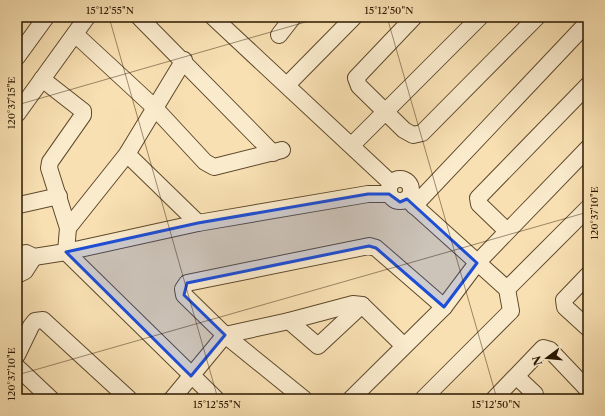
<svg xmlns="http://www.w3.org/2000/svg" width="605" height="416" font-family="'Libre Caslon Text',serif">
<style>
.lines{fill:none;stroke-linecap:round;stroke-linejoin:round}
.minor-casing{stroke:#5e492c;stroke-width:18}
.minor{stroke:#faebcd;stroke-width:16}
.marked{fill:#1d4ed8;fill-opacity:0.2;stroke:#1d4ed8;stroke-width:3;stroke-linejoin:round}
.ticks{fill:none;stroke:#2a1700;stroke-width:1;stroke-opacity:0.45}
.neatline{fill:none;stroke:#2a1700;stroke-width:1.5}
.ticks-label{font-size:10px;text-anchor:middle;fill:#2a1700}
</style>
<rect width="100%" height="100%" fill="#f8e0b2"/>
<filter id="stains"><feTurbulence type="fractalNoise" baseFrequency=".005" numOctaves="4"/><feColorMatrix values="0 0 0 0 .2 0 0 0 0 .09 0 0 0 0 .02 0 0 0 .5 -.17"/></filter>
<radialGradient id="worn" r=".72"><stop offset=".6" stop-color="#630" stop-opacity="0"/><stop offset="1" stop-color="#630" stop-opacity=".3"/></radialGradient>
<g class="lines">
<g class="minor-casing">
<g id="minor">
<path d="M139,17L273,153"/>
<path d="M213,17L391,183"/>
<path d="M414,17L356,78L359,86L404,130L413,135L422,133L537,17"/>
<path d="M75,34L154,107L205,162L214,167L282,150"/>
<path d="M279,35L293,17"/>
<path d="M17,57L46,17"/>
<path d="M42,79L83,111V115L50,162L49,168L68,228L66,252L216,399"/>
<path d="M287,85L354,17"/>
<path d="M17,114L87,17"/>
<path d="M352,145L480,17"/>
<path d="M127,154L198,223"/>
<circle cx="400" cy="190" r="11"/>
<path d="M407,199L507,289L511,311L423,399"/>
<path d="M17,203L19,205L59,196"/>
<path d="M414,206L588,22"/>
<path d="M68,228L127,154L184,60"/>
<path d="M507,231L479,204L478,198L588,85"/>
<path d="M17,255L26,253L34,257L66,252L198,223L368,194H389"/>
<path d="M17,275L25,271L34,257"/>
<path d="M588,275L564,300L565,307L588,328"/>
<path d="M507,289L588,208"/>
<path d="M289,321L318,346L362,305"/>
<path d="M17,355L31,326L35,321L43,320L129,399"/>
<path d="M17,367L51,399"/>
<path d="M517,377L535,394L530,399"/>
<path d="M172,399L225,335L289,321L353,304L362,305L403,345"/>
<path d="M304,399L225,335L184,295L183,289L187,283L369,246L376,248L444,307"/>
<path d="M351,399L444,307L477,263L588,148"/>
<path d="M494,399L543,348L550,350L588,390"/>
</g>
</g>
<use href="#minor" class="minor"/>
</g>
<path class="marked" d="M368,194H389L400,202L407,199L477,263L444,307L376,248L369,246L187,283L184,295L225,335L191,376L66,252L198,223Z"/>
<path class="ticks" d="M109,17L218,399M387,17L497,399M17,105L323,17M17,375L588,212"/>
<rect width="605" height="416" fill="none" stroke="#f8e0b2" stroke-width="44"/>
<g transform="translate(547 358) rotate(254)" stroke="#faebcd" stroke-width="3" paint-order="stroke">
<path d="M0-3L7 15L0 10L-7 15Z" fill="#2a1700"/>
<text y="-6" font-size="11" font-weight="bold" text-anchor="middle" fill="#2a1700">N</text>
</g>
<rect x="22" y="22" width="561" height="372" class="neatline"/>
<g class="ticks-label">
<text x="110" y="14">15°12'55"N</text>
<text x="389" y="14">15°12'50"N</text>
<text transform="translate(11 103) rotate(-90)" y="4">120°37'15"E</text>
<text transform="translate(594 213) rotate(-90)" y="4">120°37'10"E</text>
<text transform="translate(11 374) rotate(-90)" y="4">120°37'10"E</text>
<text x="217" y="408">15°12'55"N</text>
<text x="496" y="408">15°12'50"N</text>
</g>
<rect width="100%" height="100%" filter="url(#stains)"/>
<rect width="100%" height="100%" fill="url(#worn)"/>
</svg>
